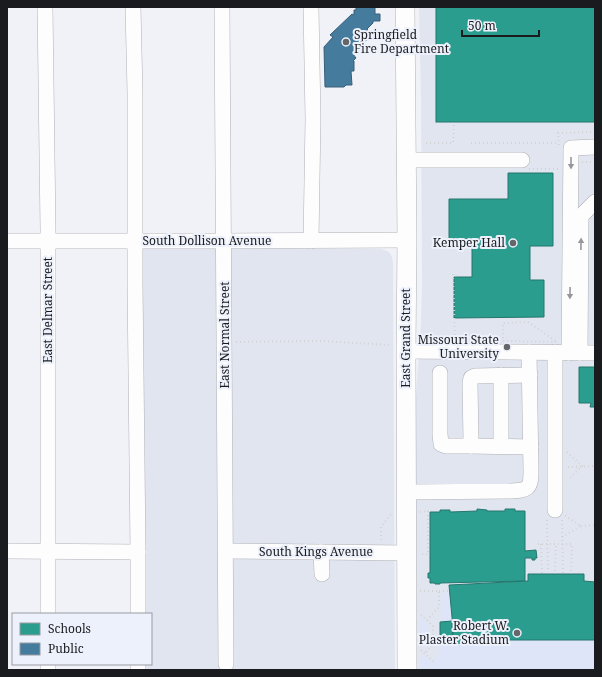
<svg xmlns="http://www.w3.org/2000/svg" width="602" height="677" font-family="'Noto Serif',serif">
<style>
.built{fill:#e1e5f0}
.green{fill:#dee5f9}
.schools{fill:#2a9d8f;stroke:#25766d}
.public{fill:#457b9d;stroke:#385e77}
.lines{fill:none;stroke-linecap:round;stroke-linejoin:round}
.minor-casing{stroke:#b0b1b5;stroke-width:16}
.major-casing{stroke:#b0b1b5;stroke-width:20}
.path{stroke:#d2d3d5;stroke-width:2;stroke-dasharray:1 3;stroke-linecap:butt}
.minor{stroke:#fdfdfe;stroke-width:15}
.major{stroke:#fdfdfe;stroke-width:19}
.oneway{fill:#979799}
.poi-dot{fill:#65666a;stroke:#edf1fb;stroke-width:1.5}
.labels{text-anchor:middle;stroke-width:4;stroke-linejoin:round;paint-order:stroke}
.poi-label{font-size:12px;fill:#1a1b1e;stroke:#edf1fb;text-anchor:end}
.street-label{font-size:12px;fill:#1a1b1e;stroke:#edf1fb}
</style>
<rect width="100%" height="100%" fill="#f0f2f8"/>
<g class="built">
<path d="M419,7H595V670H416L415,413L421,322L422,283L421,98Z"/>
<path d="M138,248L382,249L387,251L390,253L392,257L393,264L395,670H141V664H151V614H140Z"/>
</g>
<g class="green">
<path d="M595,590V670H420L419,657H425L432,664L440,654V622L442,621V593L506,591Z"/>
<path d="M422,619L427,625V640L429,643L425,648L420,643V621Z"/>
</g>
<g class="schools">
<rect x="436" y="7" width="159" height="115"/>
<path d="M508,173H553V246H530V280H544V317L454,318V277H472V239H449V199H508Z"/>
<path d="M579,367H595V407H590L591,403H579Z"/>
<path d="M477,509L487,510V511H505V509H515V511H525V551L536,550L537,558H535V560H532V558H525V581L440,583V584H435V583H430V578H428V573H430V512H440V510H450V512L477,511Z"/>
<path d="M528,574H584V581L595,582V640H473L463,642L454,645L453,644V628L449,585L528,581Z"/>
<path d="M452,621L453,644H440V622Z"/>
</g>
<path class="public" d="M356,7H375V14H380V21H373V23L367,29L372,35L353,54L356,58L353,61H354V71H351L352,85H346L344,87H325L324,47L333,37L330,35L352,14L354,15V10H356Z"/>
<g class="lines">
<g class="minor-casing">
<g id="minor">
<path d="M45,7L48,229V614"/>
<path d="M133,7L135,93V283L138,552V614"/>
<path d="M222,7L226,664"/>
<path d="M407,160H522"/>
<path d="M7,241H224L407,240"/>
<path d="M311,241L313,119L311,7"/>
<path d="M406,351L595,353"/>
<path d="M569,353L571,148L595,147"/>
<path d="M580,353L581,216L595,202"/>
<path d="M440,373V434L441,444L446,446H471"/>
<path d="M501,375V446"/>
<path d="M530,375L475,376L471,378L470,383L471,441V446L531,447"/>
<path d="M406,492L510,491C527,490 531,490 531,471L529,352"/>
<path d="M555,510V352"/>
<path d="M7,551L138,552"/>
<path d="M226,551L406,553"/>
<path d="M321,552L322,574"/>
<path d="M48,664V670"/>
<path d="M138,664V670"/>
</g>
</g>
<g class="major-casing">
<path id="major" d="M405,7L407,240L406,351L407,670"/>
</g>
<g class="path">
<path d="M426,143H453L454,122"/>
<path d="M471,143H559"/>
<path d="M559,145L558,133L595,132"/>
<path d="M582,162H595"/>
<path d="M529,169H559"/>
<path d="M528,322L557,342L503,341V323Z"/>
<path d="M455,339L453,274L459,277"/>
<path d="M236,342L320,341L391,345"/>
<path d="M567,452L582,466L568,480"/>
<path d="M568,467L595,466"/>
<path d="M420,512L428,511V554H421"/>
<path d="M547,520L548,572"/>
<path d="M562,520L563,574"/>
<path d="M581,526L595,525"/>
<path d="M562,537L581,526L564,515"/>
<path d="M381,540V527L392,513"/>
<path d="M538,544H572L571,573"/>
<path d="M541,544L542,573"/>
<path d="M555,571L556,544"/>
<path d="M420,591H439V607L427,620"/>
<path d="M439,591H449"/>
<path d="M421,615L433,626V644L425,653"/>
<path d="M421,650L434,662"/>
</g>
<use href="#minor" class="minor"/>
<use href="#major" class="major"/>
</g>
<defs><path id="oneway-solid" d="M-6-.8H1V-3.2L6.5 0L1 3.2V.8H-6Z"/></defs>
<g class="oneway">
<use href="#oneway-solid" transform="translate(571 163) rotate(90)"/>
<use href="#oneway-solid" transform="translate(581 244) rotate(-89)"/>
<use href="#oneway-solid" transform="translate(570 293) rotate(91)"/>
</g>
<g class="poi-dot">
<circle cx="346" cy="42" r="4"/>
<circle cx="513" cy="243" r="4"/>
<circle cx="507" cy="347" r="4"/>
<circle cx="517" cy="633" r="4"/>
</g>
<g class="labels">
<g class="poi-label">
<text x="354" y="39" text-anchor="start">Springfield<tspan x="354" dy="14">Fire Department</tspan></text>
<text x="505" y="247">Kemper Hall</text>
<text x="499" y="344">Missouri State<tspan x="499" dy="14">University</tspan></text>
<text x="509" y="630">Robert W.<tspan x="509" dy="14">Plaster Stadium</tspan></text>
</g>
<g class="street-label">
<text x="207" y="245">South Dollison Avenue</text>
<text transform="translate(48 310) rotate(-90)" y="4">East Delmar Street</text>
<text transform="translate(225 335) rotate(-90)" y="4">East Normal Street</text>
<text transform="translate(406 338) rotate(-90)" y="4">East Grand Street</text>
<text x="316" y="556">South Kings Avenue</text>
</g>
</g>
<rect width="602" height="677" fill="none" stroke="#1a1b1e" stroke-width="16"/>
<rect x="12" y="613" width="140" height="52" fill="#edf1fb" stroke="#999ba3"/>
<rect x="20" y="623" width="20" height="12" fill="#2a9d8f" stroke="#999ba3"/>
<text x="48" y="633" font-size="12" fill="#1a1b1e">Schools</text>
<rect x="20" y="643" width="20" height="12" fill="#457b9d" stroke="#999ba3"/>
<text x="48" y="653" font-size="12" fill="#1a1b1e">Public</text>
<path d="M462 30v6h77v-6" fill="none" stroke="#1a1b1e" stroke-width="2"/>
<text x="468" y="30" font-size="12" fill="#1a1b1e" stroke="#edf1fb" stroke-width="3" paint-order="stroke">50 m</text>
</svg>
